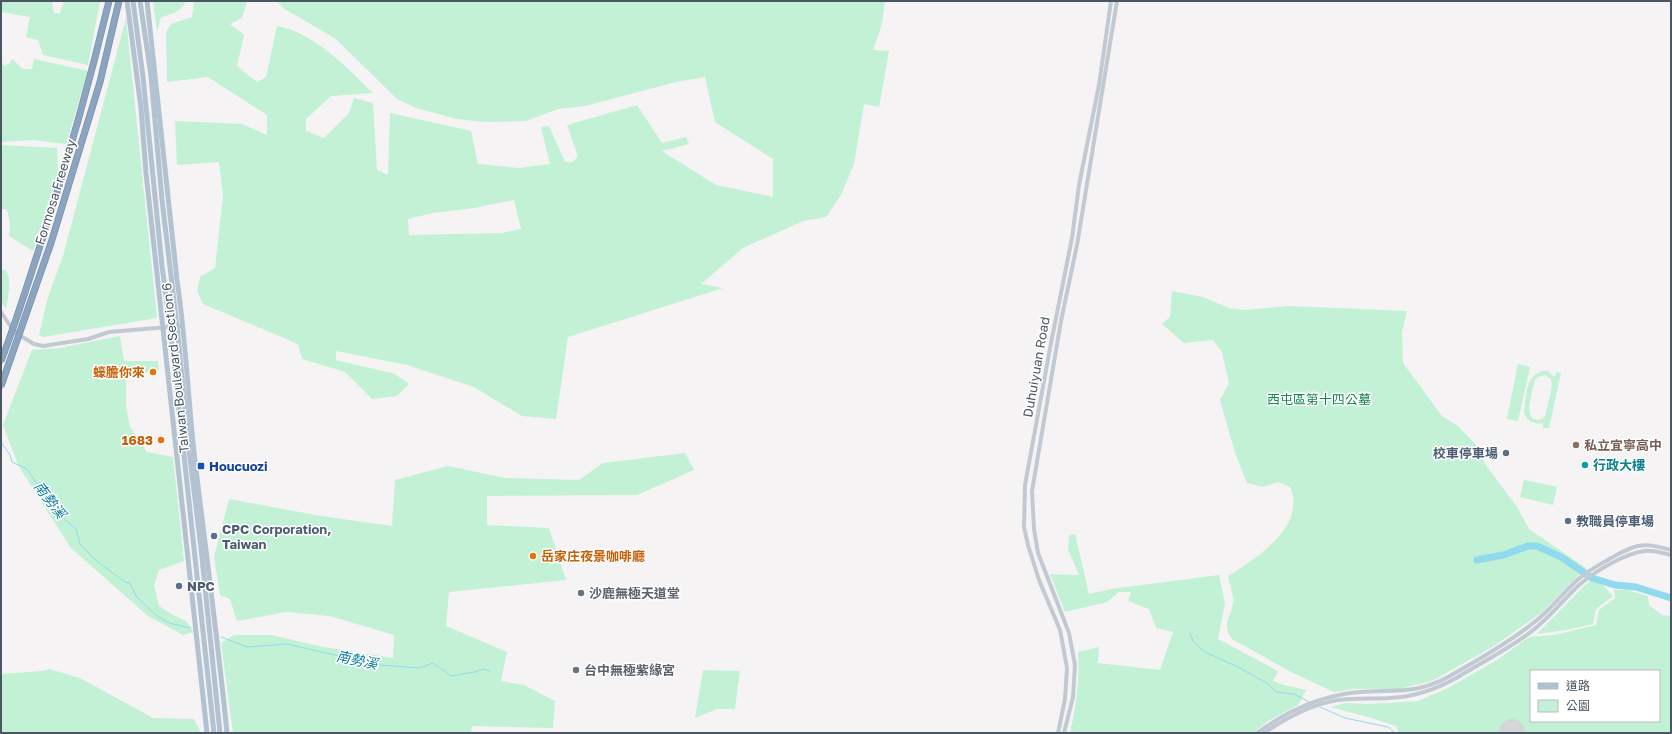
<svg xmlns="http://www.w3.org/2000/svg" width="1672" height="734" font-family="'Golos Text','Noto Sans TC',sans-serif">
<style>
.green{fill:#c3f1d5;fill-rule:evenodd}
.lines{fill:none;stroke-linecap:round;stroke-linejoin:round}
.stream{stroke:#90daee;stroke-width:1}
.river{stroke:#90daee;stroke-width:7}
.runway{stroke:#d5d6d8;stroke-width:26}
.tertiary{stroke:#c1cad2;stroke-width:4}
.primary{stroke:#b3c2d1;stroke-width:5}
.motorway-bridge-casing{stroke:#7690ad;stroke-width:7;stroke-linecap:butt}
.motorway-bridge{stroke:#8ba5c1;stroke-width:5.5}
.food-dot{fill:#e8710a;stroke:#fff;stroke-width:1.5}
.education-dot{fill:#8d6e63;stroke:#fff;stroke-width:1.5}
.service-dot{fill:#5c6f8a;stroke:#fff;stroke-width:1.5}
.culture-dot{fill:#0f9aa8;stroke:#fff;stroke-width:1.5}
.transit-dot{fill:#1a4fb4;stroke:#fff;stroke-width:1.5}
.worship-dot{fill:#6b7280;stroke:#fff;stroke-width:1.5}
.labels{text-anchor:middle;stroke-width:3;stroke-linejoin:round;paint-order:stroke}
.street-label{font-size:13px;fill:#4a5661;stroke:#fff}
.food-label{font-size:13px;font-weight:bold;fill:#c56008;stroke:#fff;text-anchor:end}
.park-label{font-size:13px;fill:#17864f;stroke:#fff}
.education-label{font-size:13px;font-weight:bold;fill:#785e54;stroke:#fff;text-anchor:start}
.service-label{font-size:13px;font-weight:bold;fill:#4e5e75;stroke:#fff;text-anchor:start}
.culture-label{font-size:13px;font-weight:bold;fill:#0d838f;stroke:#fff;text-anchor:start}
.transit-label{font-size:13px;font-weight:bold;fill:#164399;stroke:#fff;text-anchor:start}
.worship-label{font-size:13px;font-weight:bold;fill:#5b616d;stroke:#fff;text-anchor:start}
.water-label{font-size:14px;font-style:italic;fill:#0c7c9b;stroke:#fff}
</style>
<rect width="100%" height="100%" fill="#f5f3f3"/>
<g class="green">
<path d="M1,1H52L54,13H60L64,1H100L88,65L43,55L38,40L26,37L30,17L1,12Z"/>
<path d="M153,1H186C181,12 172,14 161,17L157,32Z"/>
<path d="M194,1H247L242,18L230,24L244,35L237,66L257,82L266,77L277,26C315,33 346,67 373,93L331,96L306,119V131L324,138L349,113L354,98L373,103L377,170L388,175L390,113L471,131L478,164L519,168L550,164L541,127L549,126L565,162H573L578,156L567,125L637,105L662,143L686,137L689,144L662,151L716,185L773,197V159L715,122L705,77L676,82L585,106L558,109L526,121L485,122L457,119L416,108L397,99L336,39L283,8L277,1H885L882,24L873,50L889,51L879,107L864,104L854,164L841,195L826,217L803,221L743,248L701,284L723,288L568,337L556,419L522,416L474,387L407,365L336,351V360L395,374L409,384L397,396L372,399L345,372L302,359L298,344L203,304L197,291L200,277L215,268L223,196L219,162L177,165L175,121L242,124L267,135V115L208,77L167,82L166,32L171,24L192,17ZM514,200L521,229L502,233L409,235L408,219L433,213L474,208Z"/>
<path d="M126,18L157,318L43,337L39,335L48,297L63,256Z"/>
<path d="M12,59L23,69H32L34,59L88,71L66,144L32,140L1,142V60L4,66L10,63Z"/>
<path d="M1,145L57,148L58,172L33,251L9,236L10,224L7,209H1Z"/>
<path d="M1,270H6C12,281 8,297 6,309L1,302Z"/>
<path d="M1172,291L1203,297L1229,308L1245,310L1288,306L1407,311L1402,332L1403,363L1442,416L1458,426L1479,448L1485,464L1517,507L1529,529L1586,568L1541,613L1494,646L1432,681L1398,689H1354L1334,692L1291,672L1232,639C1220,621 1232,618 1233,602C1233,594 1230,584 1228,576C1256,558 1307,527 1290,487L1278,482L1263,487L1247,483L1235,453L1220,400L1229,383L1222,352L1213,340L1184,343L1162,324L1170,317Z"/>
<path d="M120,336L124,361H158L159,370L126,377V406L130,427L147,452L173,457L184,561L159,570L154,585L159,606L173,615L186,621L194,632L183,635L148,616L71,548L19,467L3,425L32,350L59,348Z"/>
<path d="M1518,364L1530,367L1518,421L1507,419Z"/>
<path d="M1542,371H1547L1555,377L1556,372L1561,373L1549,428H1543V423C1533,425 1528,421 1524,413C1526,397 1525,377 1542,371ZM1545,375L1551,379L1552,387L1545,416C1542,419 1538,421 1534,419C1524,414 1533,389 1535,380L1538,377Z"/>
<path d="M685,453L694,470L637,495L487,496V525L549,528L566,580L449,592L446,626L507,652L501,681L524,685L555,701L553,728L472,726L471,733H233L221,643L234,635H272L318,646L393,658L394,635L330,616L286,612L237,621L230,599L220,595L214,557L229,499L321,516L392,526L395,480L448,466L505,478L579,480L603,463Z"/>
<path d="M1524,480L1557,487L1553,505L1520,497Z"/>
<path d="M1075,534L1089,594L1111,589L1219,575L1225,603L1218,639L1278,671L1273,681L1284,685L1306,690L1298,705L1268,721L1253,733H1070C1076,706 1080,680 1078,652L1099,647L1098,663L1160,670L1173,632L1156,628L1149,609L1128,601L1131,592H1119L1107,602L1065,612L1050,574L1079,575L1068,549L1069,535Z"/>
<path d="M1595,577L1613,596L1596,609L1593,624L1566,630L1537,634L1583,587Z"/>
<path d="M1614,590H1627L1648,596L1649,605L1662,615L1671,616V733H1399L1396,726L1368,717L1330,707L1346,703L1369,704L1418,701L1448,688L1497,660L1529,637L1554,635L1596,625L1599,610L1615,598ZM1531,671H1659V721H1531Z"/>
<path d="M49,669L80,678L153,718L194,719L201,733H1V674L42,671Z"/>
<path d="M703,670L740,671L735,709H717L695,718Z"/>
</g>
<g class="lines">
<g class="stream">
<path d="M1,442L10,455L12,462L27,469L57,513L76,529L80,544L94,559L125,582L130,583L136,596L157,616L169,623L190,628"/>
<path d="M1190,633L1193,641L1205,652L1240,668L1268,684L1276,692L1294,694L1309,702"/>
<path d="M221,637L247,647L287,644L379,665L420,668L433,663L451,676L475,672L483,669L490,671"/>
<path d="M1320,707L1345,718L1388,727L1395,733"/>
</g>
<path class="river" d="M1477,560L1503,555L1528,546H1537L1561,557L1592,578L1615,585L1636,587L1671,598"/>
<path class="runway" d="M1512,733V732"/>
<g class="tertiary">
<path d="M1,312L11,327L19,335L34,344L43,346L88,339L109,332L180,326"/>
<path d="M1058,733L1065,699L1067,668L1060,630L1039,580L1028,545L1024,527L1025,485L1051,343L1072,238L1079,185L1099,85L1111,1"/>
<path d="M1064,733L1073,697L1075,665L1069,633L1038,553L1034,529L1032,491L1061,321L1077,245L1117,1"/>
<path d="M1257,733C1287,711 1323,695 1360,692C1394,689 1415,695 1448,677C1475,662 1508,643 1532,624C1551,610 1564,591 1582,576C1591,569 1601,564 1611,558C1619,554 1628,548 1638,546C1649,544 1660,547 1671,550"/>
<path d="M1264,733C1286,718 1312,704 1338,700C1355,698 1372,699 1390,698C1414,697 1437,689 1458,677C1481,663 1506,650 1528,634C1547,621 1561,602 1578,586C1594,572 1623,554 1644,551C1653,550 1663,553 1671,555"/>
</g>
<g class="primary">
<path d="M127,1L141,108L146,173L207,733"/>
<path d="M133,1L143,77L162,266L170,326L214,733"/>
<path d="M140,1L151,76L162,200L177,326L189,450L201,548L220,733"/>
<path d="M147,1L177,280C186,340 188,401 195,461C206,552 218,642 227,733"/>
</g>
<g class="motorway-bridge-casing">
<g id="motorway-bridge">
<path d="M1,361C17,320 29,279 43,237C68,159 90,81 109,1"/>
<path d="M1,386L51,243L100,82L119,1"/>
</g>
</g>
<use href="#motorway-bridge" class="motorway-bridge"/>
</g>
<g class="food-dot">
<circle cx="153" cy="372" r="4"/>
<circle cx="161" cy="440" r="4"/>
<circle cx="533" cy="556" r="4"/>
</g>
<circle class="education-dot" cx="1576" cy="445" r="4"/>
<g class="service-dot">
<circle cx="1506" cy="453" r="4"/>
<circle cx="1568" cy="521" r="4"/>
<circle cx="214" cy="536" r="4"/>
<circle cx="179" cy="586" r="4"/>
</g>
<circle class="culture-dot" cx="1585" cy="465" r="4"/>
<rect class="transit-dot" x="197" y="462" width="8" height="8" rx="2"/>
<g class="worship-dot">
<circle cx="581" cy="593" r="4"/>
<circle cx="576" cy="670" r="4"/>
</g>
<g class="labels">
<g class="street-label">
<text transform="translate(55 192) rotate(-73)" y="5">Formosa Freeway</text>
<text transform="translate(1036 367) rotate(-80)" y="5">Duhuiyuan Road</text>
<text transform="translate(175 368) rotate(-96)" y="5">Taiwan Boulevard Section 6</text>
</g>
<g class="food-label">
<text x="145" y="377">蠔膽你來</text>
<text x="153" y="445">1683</text>
<text x="541" y="561" text-anchor="start">岳家庄夜景咖啡廳</text>
</g>
<g class="park-label">
<text x="1319" y="404">西屯區第十四公墓</text>
</g>
<g class="education-label">
<text x="1584" y="450">私立宜寧高中</text>
</g>
<g class="service-label">
<text x="1498" y="458" text-anchor="end">校車停車場</text>
<text x="1576" y="526">教職員停車場</text>
<text x="222" y="534">CPC Corporation,<tspan x="222" dy="15">Taiwan</tspan></text>
<text x="187" y="591">NPC</text>
</g>
<g class="culture-label">
<text x="1593" y="470">行政大樓</text>
</g>
<g class="transit-label">
<text x="209" y="471">Houcuozi</text>
</g>
<g class="worship-label">
<text x="589" y="598">沙鹿無極天道堂</text>
<text x="584" y="675">台中無極紫緣宮</text>
</g>
<g class="water-label">
<text transform="translate(50 500) rotate(53)" y="5">南勢溪</text>
<text transform="translate(357 660) rotate(12)" y="5">南勢溪</text>
</g>
</g>
<rect width="1672" height="734" fill="none" stroke="#4a5661" stroke-width="4"/>
<rect x="1530" y="670" width="130" height="52" fill="#ffffff" stroke="#b7bbc0"/>
<rect x="1538" y="683" width="20" height="6" fill="#b3c2d1" stroke="#b7bbc0"/>
<text x="1566" y="690" font-size="12" fill="#4a5661">道路</text>
<rect x="1538" y="700" width="20" height="12" fill="#c3f1d5" stroke="#b7bbc0"/>
<text x="1566" y="710" font-size="12" fill="#4a5661">公園</text>
</svg>
